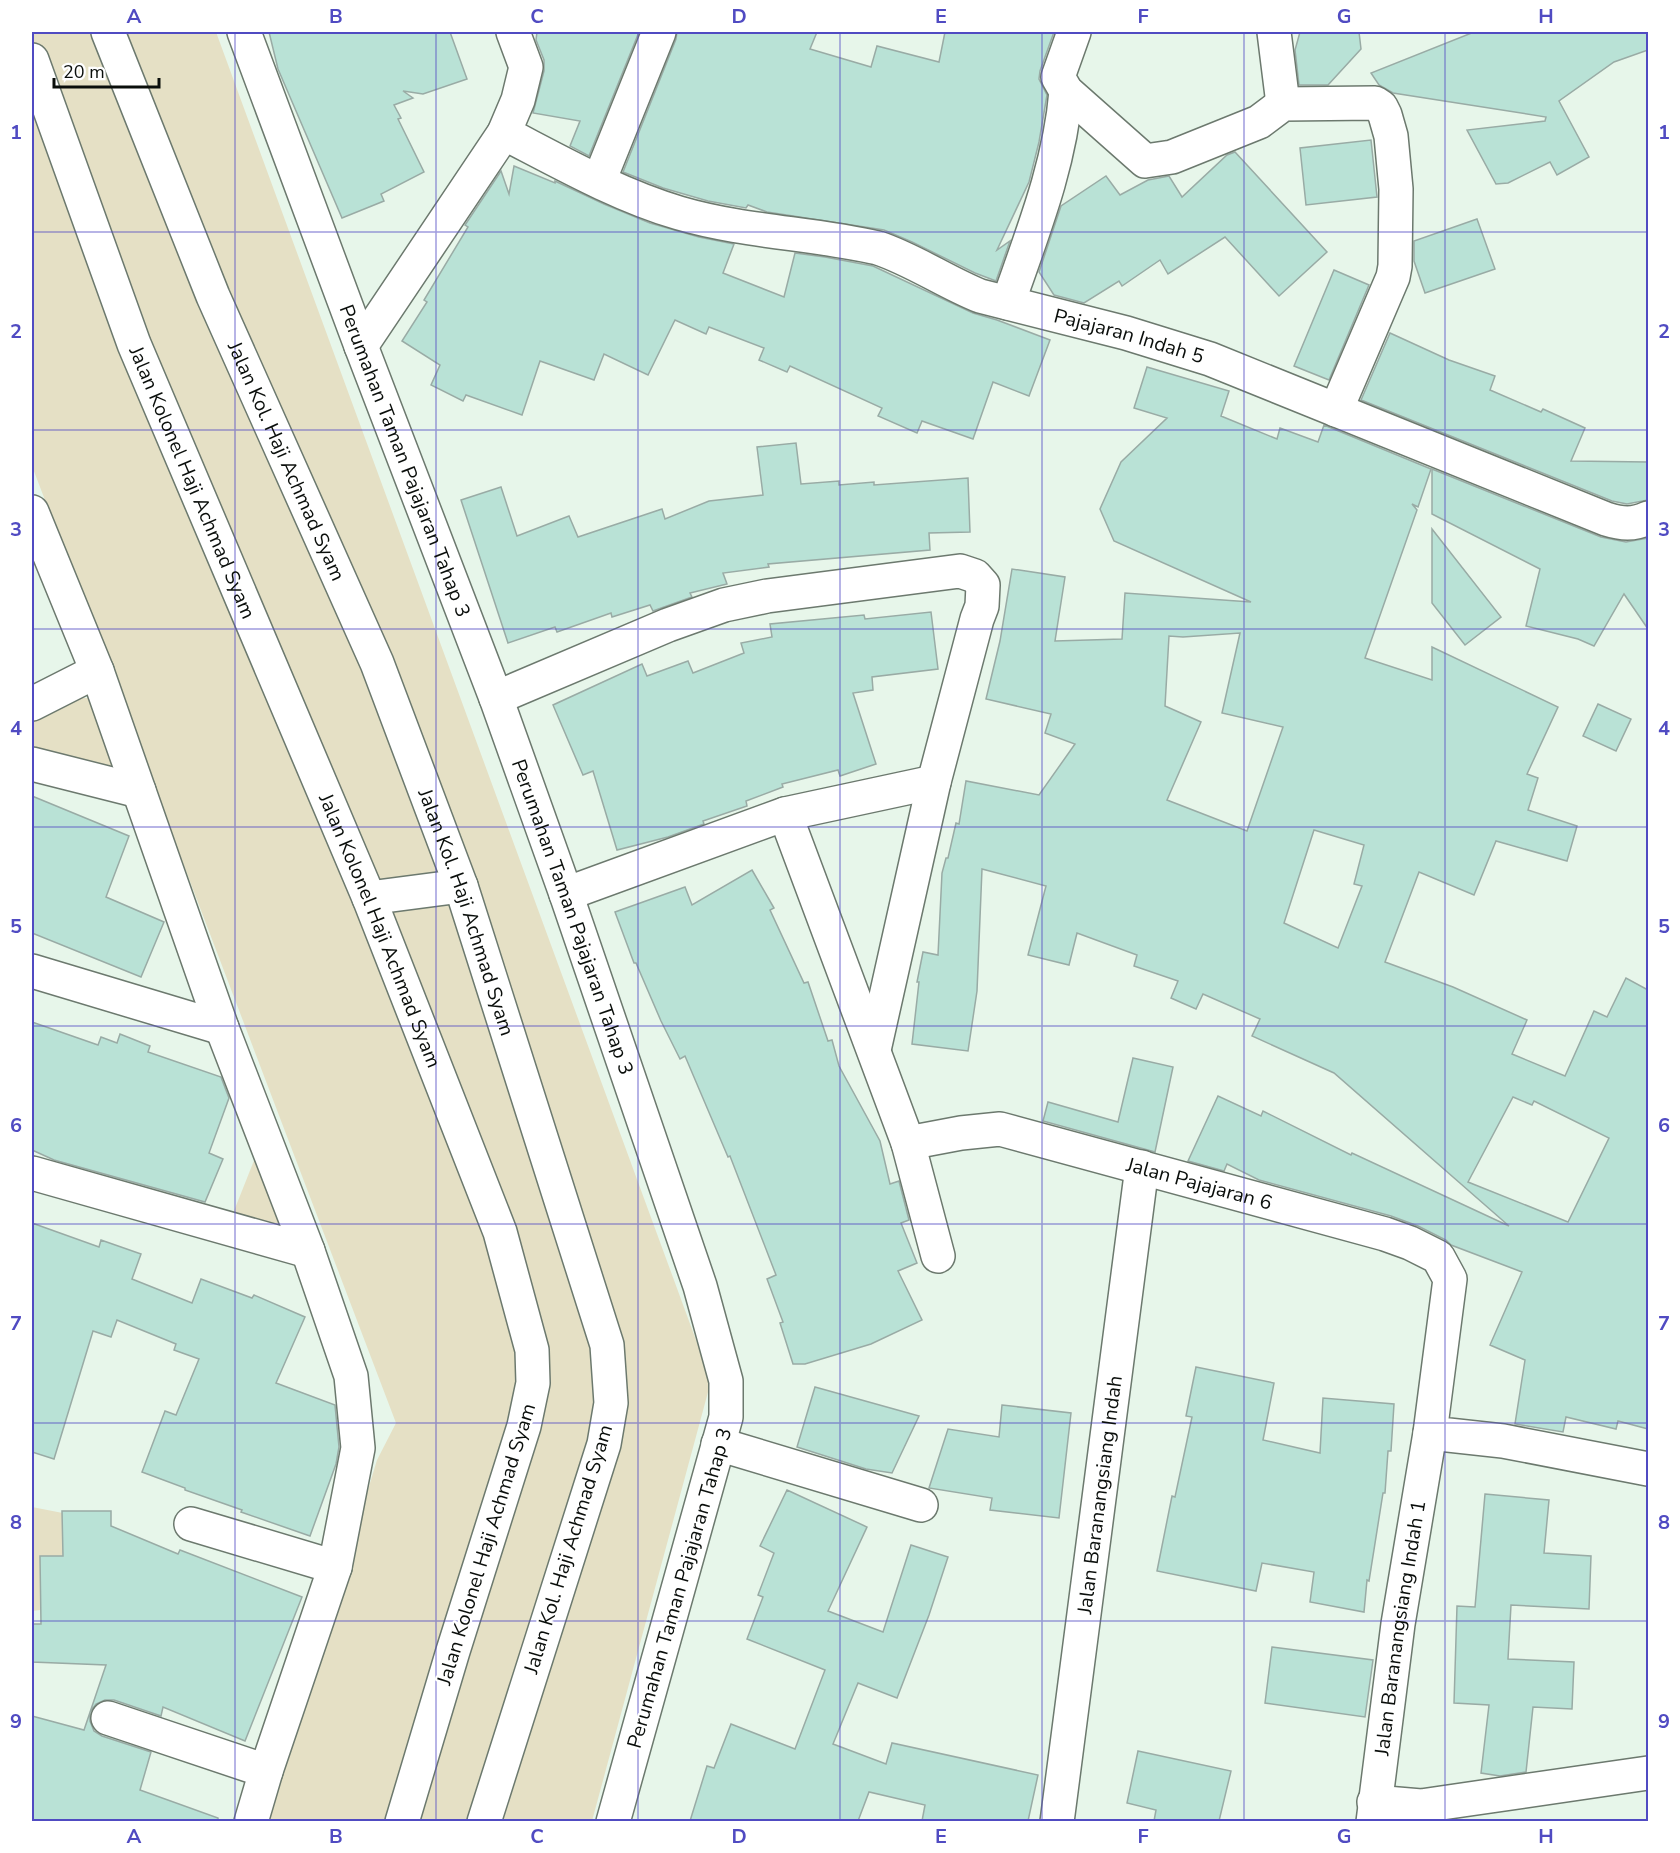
<svg xmlns="http://www.w3.org/2000/svg" width="1680" height="1853" font-family="'Nunito Sans',sans-serif">
<style>
.green{fill:#e5e0c5}
.building{fill:#b9e2d6;stroke:#99aba5;stroke-width:1.5;fill-rule:evenodd}
.lines{fill:none;stroke-linecap:round;stroke-linejoin:round}
.street-casing{stroke:#6c796e;stroke-width:36}
.secondary-casing{stroke:#6c796e;stroke-width:36}
.street{stroke:#fff;stroke-width:33}
.secondary{stroke:#fff;stroke-width:33}
.grid{fill:none;stroke:#504bc2;stroke-width:1.5;stroke-opacity:0.55}
.labels{text-anchor:middle;stroke-width:4.5;stroke-linejoin:round;paint-order:stroke}
.street-label{font-size:20px;fill:#0a0e0b;stroke:#fff}
.neatline{fill:none;stroke:#504bc2;stroke-width:2}
.grid-label{font-size:20px;text-anchor:middle;font-weight:bold;fill:#504bc2}
</style>
<rect width="100%" height="100%" fill="#e7f6ea"/>
<g class="green">
<path d="M32,32H216L711,1381L592,1821H268L377,1460L396,1423L32,466Z"/>
<path d="M80,698H88L94,703L119,761L113,772L32,749V722Z"/>
<path d="M261,1143L290,1226L226,1231Z"/>
<path d="M32,1507L78,1516L40,1610L32,1611Z"/>
</g>
<g class="building">
<path d="M269,32H450L467,79L423,94L403,91L413,98L394,105L401,118L398,119L424,172L381,194L384,201L342,218L278,69Z"/>
<path d="M537,32H639L589,156L570,146L580,121L533,113L544,71V60L536,40Z"/>
<path d="M677,32H817L810,49L871,67L877,46L939,62L945,32H1054L1040,71L1039,79L1047,95L1039,142L1029,182L997,250L1010,241L996,281L975,273L912,242L884,230L767,212L748,205L746,208L708,201L663,188L623,172L676,39Z"/>
<path d="M1300,32H1359L1361,49L1328,85H1299L1295,50Z"/>
<path d="M1474,32H1648V50L1614,62L1559,101L1589,157L1557,175L1550,162L1508,183L1496,184L1467,130L1545,121L1546,117L1393,93L1379,85L1371,73Z"/>
<path d="M1371,140L1377,197L1306,205L1300,148Z"/>
<path d="M1235,152L1327,252L1279,296L1225,237L1168,274L1160,260L1122,286L1119,281L1084,303L1054,295L1039,272L1061,206L1106,176L1120,195L1148,180L1169,176L1182,197L1227,155Z"/>
<path d="M514,166L555,183V181L604,204L650,223L699,237L734,244L723,273L784,297L795,253L825,257L873,266L973,313L997,320L1050,340L1029,396L993,382L973,439L922,421L917,433L878,416L882,408L790,366L787,372L759,360L764,348L709,327L706,334L675,320L648,375L604,354L594,380L540,361L522,415L466,395L463,401L431,385L440,365L402,341L427,302L424,300L468,227L465,225L501,171L509,194Z"/>
<path d="M1477,219L1495,269L1425,293L1414,261V241Z"/>
<path d="M1334,270L1369,285L1329,380L1294,366Z"/>
<path d="M1390,333L1449,360L1495,376L1490,390L1541,412L1543,409L1585,428L1571,461L1648,462V500L1627,504L1612,501L1361,400Z"/>
<path d="M1147,367L1229,391L1221,416L1277,439L1280,428L1318,442L1324,425L1431,469L1418,507L1412,504L1417,510L1365,658L1432,680V647L1558,707L1527,774L1538,778L1528,810L1577,826L1567,861L1496,841L1474,895L1419,872L1385,962L1453,987L1527,1020L1512,1054L1565,1076L1594,1011L1607,1017L1626,978L1648,990V1429L1618,1421L1616,1429L1566,1417L1563,1432L1515,1424L1525,1360L1490,1345L1522,1272L1451,1245L1446,1240L1418,1226L1391,1216L1259,1180L1227,1164L1224,1171L1188,1161L1218,1096L1261,1116L1263,1111L1351,1155L1352,1153L1509,1226L1334,1073L1252,1036L1260,1019L1203,994L1196,1009L1171,998L1178,981L1134,966L1137,955L1077,933L1069,965L1028,955L1046,886L982,869L977,991L968,1051L912,1044L919,982H917L923,952L938,955L942,873L946,858H948L956,823L959,824L966,781L1039,795L1075,744L1045,733L1051,714L986,699L1000,641L1012,569L1065,577L1055,641L1122,639L1125,593L1251,602L1114,541L1100,509L1121,462L1167,418L1134,408ZM1240,633L1222,713L1283,727L1247,831L1167,800L1201,722L1165,706L1169,636L1183,637ZM1314,830L1364,845L1354,884L1362,886L1338,948L1284,923ZM1513,1097L1532,1105L1534,1101L1609,1138L1568,1222L1468,1182Z"/>
<path d="M796,443L801,484L839,481V485L874,482V485L968,478L970,532L929,533L930,550L768,564L769,567L723,573L727,584L690,593L692,597L653,611L650,605L612,617L611,613L557,632L555,627L508,643L461,500L501,487L517,536L569,516L578,537L662,509L665,519L709,501L763,495L757,447Z"/>
<path d="M1432,469L1601,537L1626,542L1648,538V629L1624,594L1594,646L1578,639L1526,626L1540,569L1432,514Z"/>
<path d="M1432,529L1501,617L1465,645L1432,603Z"/>
<path d="M931,612L938,669L872,677L873,690L853,693L876,764L840,776L838,770L782,784L783,787L746,801L747,806L703,821L704,824L668,837L617,850L593,771L583,775L553,705L642,664L647,676L688,661L693,673L744,653L741,643L772,637L770,624L864,615L865,619Z"/>
<path d="M1598,704L1631,719L1616,751L1583,736Z"/>
<path d="M32,796L129,836L106,897L164,922L141,977L32,933Z"/>
<path d="M752,870L774,908L770,910L804,983L808,982L828,1041L832,1040L839,1066L880,1141L890,1184L899,1181L909,1220L901,1223L917,1263L898,1271L922,1320L871,1344L805,1364H793L780,1323L783,1322L767,1279L776,1275L730,1156L728,1157L685,1056L680,1059L661,1021L636,963H634L615,912L685,887L692,905Z"/>
<path d="M32,1022L98,1045L101,1037L117,1043L120,1034L150,1046L148,1052L221,1077L229,1098L209,1153L223,1159L205,1202L54,1160L32,1150Z"/>
<path d="M1133,1058L1173,1067L1155,1152L1043,1121L1048,1102L1118,1122Z"/>
<path d="M32,1223L99,1247L101,1240L141,1254L132,1279L192,1303L201,1279L252,1298L254,1295L305,1317L276,1383L335,1405L339,1447L336,1464L310,1536L241,1512L242,1510L185,1490V1488L142,1472L165,1411L176,1415L199,1359L174,1350L176,1344L117,1320L111,1337L93,1331L54,1459L32,1452Z"/>
<path d="M1196,1367L1274,1383L1263,1440L1320,1453L1323,1398L1394,1404L1391,1451H1388L1385,1493H1383L1369,1581L1367,1580L1364,1612L1310,1602L1314,1572L1262,1563L1256,1591L1157,1571L1172,1496L1175,1497L1192,1417L1186,1416Z"/>
<path d="M815,1387L919,1416L892,1473L866,1469L797,1447Z"/>
<path d="M1002,1405L1071,1413L1059,1518L990,1510L992,1498L929,1488L948,1429L999,1437Z"/>
<path d="M787,1490L867,1527L828,1611L883,1632L911,1545L948,1557L929,1615L897,1698L858,1683L833,1744L886,1764L892,1743L1038,1775L1028,1821H922L925,1805L869,1792L858,1821H690L707,1766L714,1768L731,1724L795,1749L825,1670L747,1639L763,1597L758,1595L774,1553L760,1546Z"/>
<path d="M1485,1494L1549,1500L1544,1553L1591,1556L1589,1609L1511,1605L1508,1659L1574,1662L1572,1709L1533,1707L1526,1772L1500,1776L1481,1773L1489,1705L1454,1703L1457,1606L1475,1607Z"/>
<path d="M62,1511H111V1526L178,1554L180,1550L302,1597L245,1741L163,1707L161,1716L114,1700H105L96,1704L90,1712V1721L94,1731L102,1736L151,1752L140,1790L218,1818V1821H32V1716L84,1730L106,1665L32,1662V1624H41L40,1556H63Z"/>
<path d="M1272,1647L1373,1660L1365,1717L1265,1703Z"/>
<path d="M1138,1751L1231,1771L1219,1821H1154L1156,1810L1127,1803Z"/>
</g>
<g class="lines">
<g class="street-casing">
<g id="street">
<path id="s1" d="M244,32L361,346L496,698L566,894L700,1286L726,1381V1417L613,1822"/>
<path d="M1074,32L1058,77L1066,91L1145,161L1172,157L1259,122L1283,104L1375,103L1381,107L1385,115L1391,136L1396,189L1395,266L1393,277L1336,410"/>
<path d="M1274,32L1283,104"/>
<path id="s2" d="M504,133C560,162 618,195 679,213C744,232 812,233 878,248C914,260 945,282 980,296L1126,333L1210,359L1606,519C1622,524 1633,525 1648,518"/>
<path d="M599,181L659,32"/>
<path d="M1008,303C1032,234 1060,165 1066,91"/>
<path d="M361,346L504,133L518,100L526,67L513,32"/>
<path d="M32,512L97,671L222,1028L308,1251L351,1376L358,1448L335,1567L266,1771L251,1822"/>
<path d="M496,698L668,625L724,605L767,596L960,571L975,576L983,585L982,606L977,619L934,782L874,1050"/>
<path d="M32,704L97,671"/>
<path d="M32,764L139,791"/>
<path id="s3" d="M785,814L908,1143L961,1133L1000,1129L1385,1234L1410,1243L1438,1257L1450,1279L1430,1433L1503,1441L1648,1469"/>
<path d="M566,894L785,814L934,782"/>
<path d="M32,971L222,1028"/>
<path d="M908,1143L938,1256"/>
<path d="M32,1173L308,1251"/>
<path d="M718,1444L921,1505"/>
<path d="M191,1524L335,1567"/>
<path d="M108,1718L266,1771"/>
<path d="M1374,1802L1421,1806L1648,1773"/>
<path id="s4" d="M1057,1822L1142,1167"/>
<path id="s5" d="M1373,1822L1398,1624L1430,1433"/>
</g>
</g>
<g class="secondary-casing">
<g id="secondary">
<path id="s6" d="M108,32L213,296L377,663L461,886L607,1345L611,1403L604,1444L484,1822"/>
<path id="s7" d="M32,60L134,344L369,898L500,1232L532,1350L533,1383L524,1426L453,1651L402,1822"/>
<path d="M369,898L461,886"/>
</g>
</g>
<use href="#street" class="street"/>
<use href="#secondary" class="secondary"/>
</g>
<path class="grid" d="M235,32V1822M436,32V1822M638,32V1822M840,32V1822M1042,32V1822M1244,32V1822M1445,32V1822M32,232H1648M32,430H1648M32,629H1648M32,827H1648M32,1026H1648M32,1224H1648M32,1423H1648M32,1621H1648"/>
<g class="labels">
<g class="street-label">
<text dy="7" stroke="none"><textPath href="#s2" startOffset="662">Pajajaran Indah 5</textPath></text>
<text dy="7" stroke="none"><textPath href="#s6" startOffset="465">Jalan Kol. Haji Achmad Syam</textPath></text>
<text dy="7" stroke="none"><textPath href="#s1" startOffset="458">Perumahan Taman Pajajaran Tahap 3</textPath></text>
<text dy="7" stroke="none"><textPath href="#s7" startOffset="452">Jalan Kolonel Haji Achmad Syam</textPath></text>
<text dy="7" stroke="none"><textPath href="#s6" startOffset="951">Jalan Kol. Haji Achmad Syam</textPath></text>
<text dy="7" stroke="none"><textPath href="#s1" startOffset="944">Perumahan Taman Pajajaran Tahap 3</textPath></text>
<text dy="7" stroke="none"><textPath href="#s7" startOffset="938">Jalan Kolonel Haji Achmad Syam</textPath></text>
<text dy="7" stroke="none"><textPath href="#s3" startOffset="651">Jalan Pajajaran 6</textPath></text>
<text dy="7" stroke="none"><textPath href="#s4" startOffset="330">Jalan Baranangsiang Indah</textPath></text>
<text transform="translate(486 1544) rotate(-73)" y="7">Jalan Kolonel Haji Achmad Syam</text>
<text transform="translate(568 1549) rotate(-73)" y="7">Jalan Kol. Haji Achmad Syam</text>
<text transform="translate(679 1588) rotate(-74)" y="7">Perumahan Taman Pajajaran Tahap 3</text>
<text dy="7" stroke="none"><textPath href="#s5" startOffset="196">Jalan Baranangsiang Indah 1</textPath></text>
</g>
</g>
<rect width="1680" height="1853" fill="none" stroke="#ffffff" stroke-width="66"/>
<path d="M54 78v9h105v-9" fill="none" stroke="#0a0e0b" stroke-width="3"/>
<text x="63" y="78" font-size="18" fill="#0a0e0b" stroke="#ffffff" stroke-width="4.5" paint-order="stroke">20 m</text>
<rect x="33" y="33" width="1614" height="1787" class="neatline"/>
<g class="grid-label">
<text x="134" y="23">A</text>
<text x="336" y="23">B</text>
<text x="537" y="23">C</text>
<text x="739" y="23">D</text>
<text x="941" y="23">E</text>
<text x="1143" y="23">F</text>
<text x="1344" y="23">G</text>
<text x="1546" y="23">H</text>
<text x="16" y="139">1</text>
<text x="1664" y="139">1</text>
<text x="16" y="338">2</text>
<text x="1664" y="338">2</text>
<text x="16" y="536">3</text>
<text x="1664" y="536">3</text>
<text x="16" y="735">4</text>
<text x="1664" y="735">4</text>
<text x="16" y="933">5</text>
<text x="1664" y="933">5</text>
<text x="16" y="1132">6</text>
<text x="1664" y="1132">6</text>
<text x="16" y="1330">7</text>
<text x="1664" y="1330">7</text>
<text x="16" y="1529">8</text>
<text x="1664" y="1529">8</text>
<text x="16" y="1728">9</text>
<text x="1664" y="1728">9</text>
<text x="134" y="1843">A</text>
<text x="336" y="1843">B</text>
<text x="537" y="1843">C</text>
<text x="739" y="1843">D</text>
<text x="941" y="1843">E</text>
<text x="1143" y="1843">F</text>
<text x="1344" y="1843">G</text>
<text x="1546" y="1843">H</text>
</g>
</svg>
